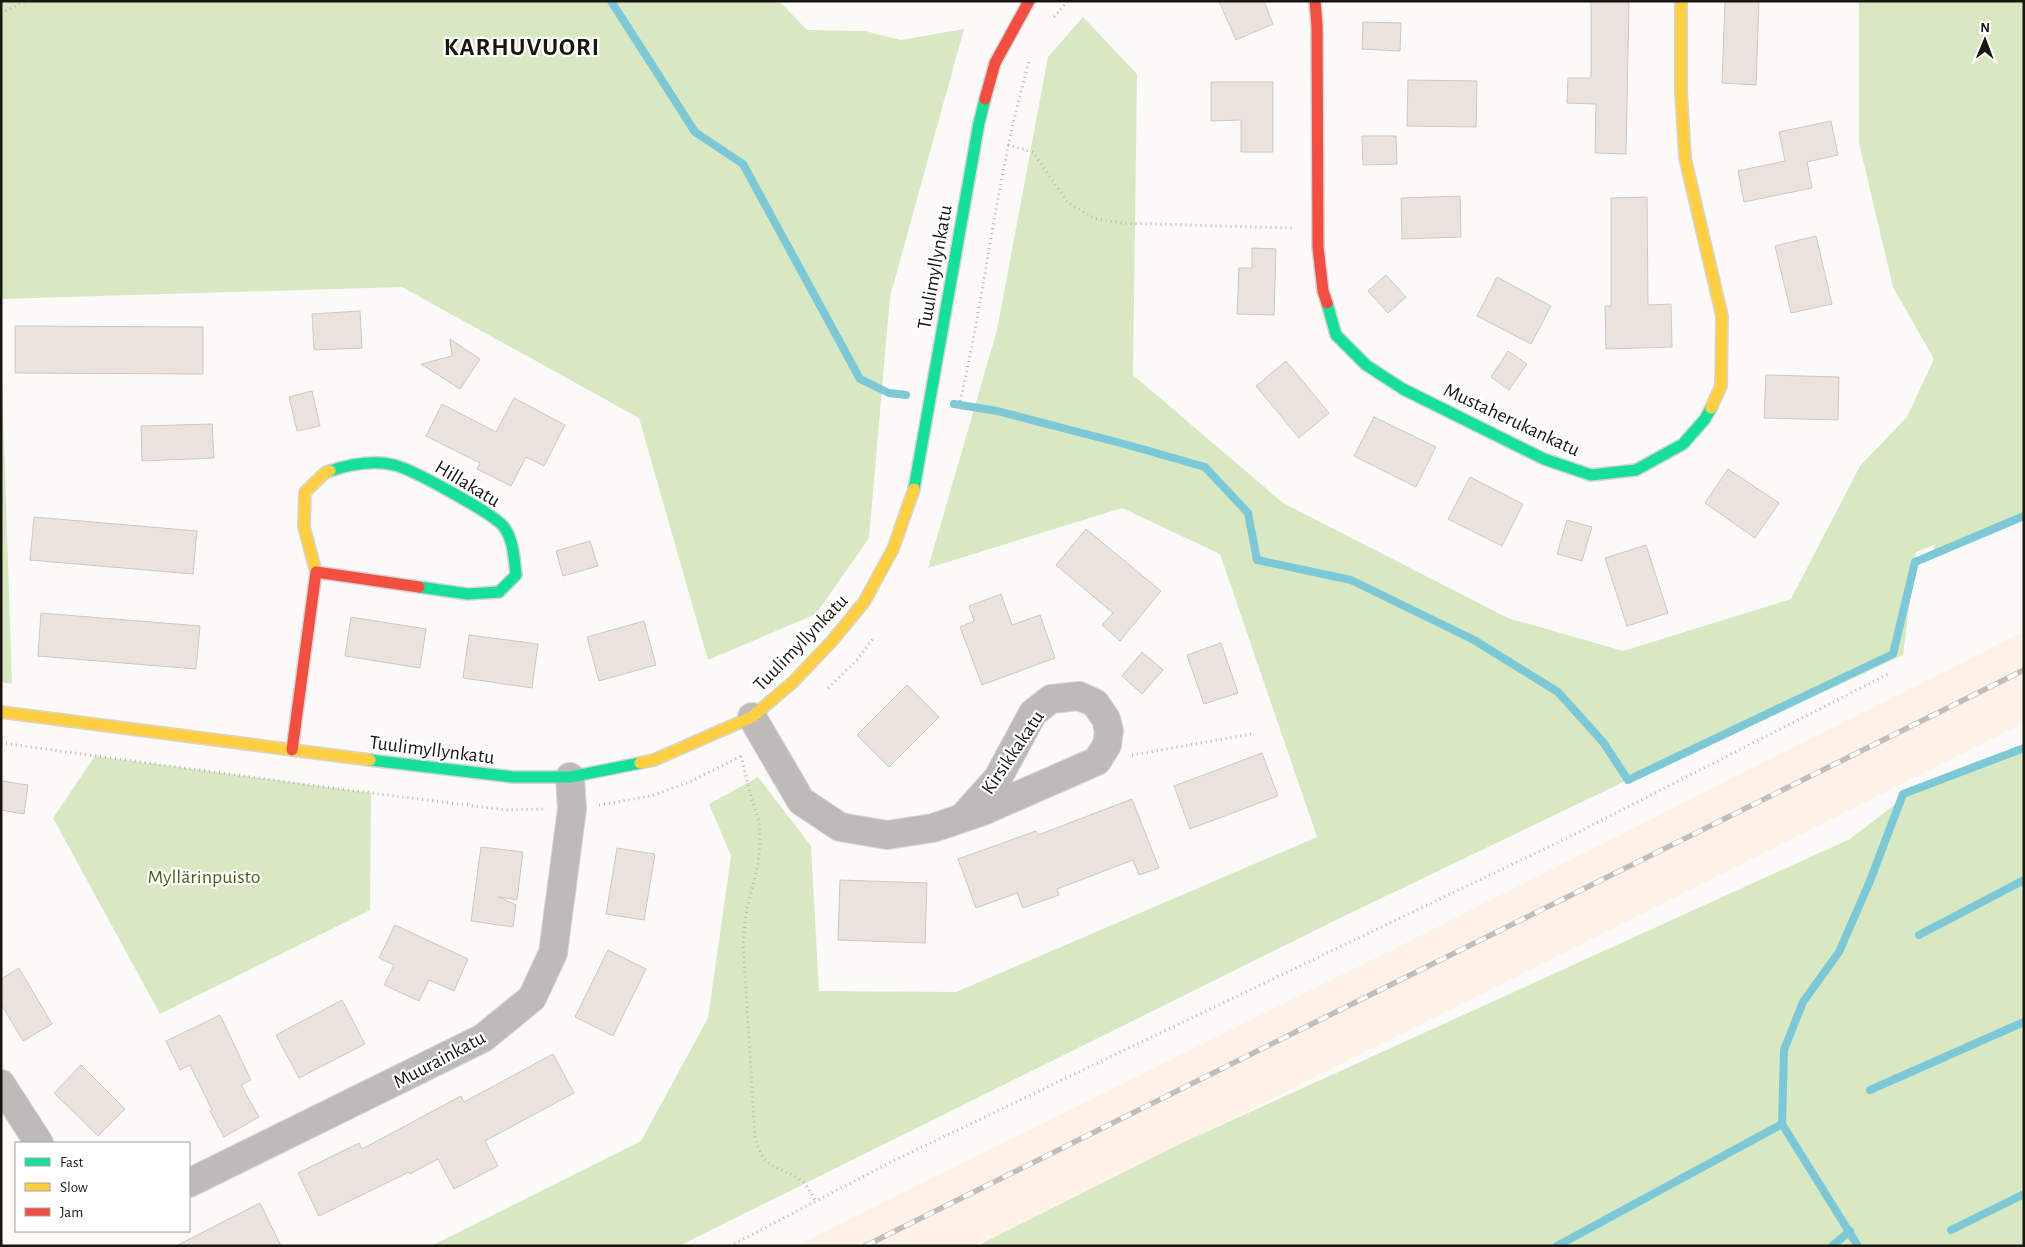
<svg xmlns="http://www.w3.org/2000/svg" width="2025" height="1247" font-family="'Alegreya Sans',sans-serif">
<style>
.built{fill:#fdf2e5}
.green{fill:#d8e8c2}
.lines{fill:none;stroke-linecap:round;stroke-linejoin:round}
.stream{stroke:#7dc8d6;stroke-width:8}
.building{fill:#ece2dc;stroke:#cdc8c5}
.street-casing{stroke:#d7d5d4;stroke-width:30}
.fast-casing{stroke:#d7d5d4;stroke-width:14}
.slow-casing{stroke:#d7d5d4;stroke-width:14}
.jam-casing{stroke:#d7d5d4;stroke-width:14}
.path{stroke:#b7b6b4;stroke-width:3;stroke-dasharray:1 4;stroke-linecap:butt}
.street{stroke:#bcbbb9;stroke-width:28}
.fast{stroke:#16e098;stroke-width:11}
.slow{stroke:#ffcf43;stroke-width:11}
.jam{stroke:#f24e42;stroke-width:11}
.rail-casing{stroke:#bfbebb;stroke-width:5.5}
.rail{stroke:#fff;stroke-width:4;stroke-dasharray:11;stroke-linecap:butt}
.labels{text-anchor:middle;stroke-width:4.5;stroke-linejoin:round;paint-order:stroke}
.street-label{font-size:20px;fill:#19150f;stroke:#fff}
.park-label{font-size:20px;fill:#446117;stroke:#fff}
.district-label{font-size:25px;font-weight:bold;letter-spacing:1px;fill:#19150f;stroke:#fff}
</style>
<rect width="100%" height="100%" fill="#fcfaf8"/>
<path class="built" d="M2024,631V723L977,1246H796L1398,947Z"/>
<g class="green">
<path d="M1,1H779L807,30L865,31L901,40L964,29L890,297L869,538L816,614L708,660L639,418L402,287L1,299Z"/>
<path d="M1859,1H2024V516L1934,554V545L1916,552L1903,655L1715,743V738L1338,919L679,1246H431L641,1141L708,1018L731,856L709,804L758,777L811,846L819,991L956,992L1317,837L1220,554L1122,508L928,568L997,330L1048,57L1083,17L1137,74L1133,375L1283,503L1508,618L1623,651L1791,599L1860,466L1907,417L1934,359L1893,287L1859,143Z"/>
<path d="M1,351L12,684L1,682Z"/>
<path d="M2024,748V1246H977L1182,1143L1850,839L1901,800L1903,794Z"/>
<path d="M95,756L371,793L370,910L160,1014L53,818Z"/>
</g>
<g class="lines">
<g class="stream">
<path d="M611,1L695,132L743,164L860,379L889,393L906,395"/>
<path d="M954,404L997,411L1128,445L1205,467L1248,513L1257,560L1351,580L1474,640L1558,692L1603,742L1628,780L1893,654L1915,562L2024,516"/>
<path d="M1919,935L2024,880"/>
<path d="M1870,1090L2024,1022"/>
<path d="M1951,1230L2024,1194"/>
<path d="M1557,1246L1782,1124"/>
<path d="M1832,1246L1850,1231"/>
<path d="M1858,1246L1782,1124L1784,1050L1803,1002L1839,952L1870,881L1903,794L2024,748"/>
</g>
</g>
<g class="building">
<path d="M1219,1H1264L1273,24L1236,40Z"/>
<path d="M1591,1H1629L1626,154L1595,153L1596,104L1567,103L1568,78H1591Z"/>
<path d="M1725,1H1759L1756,85L1722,83Z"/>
<path d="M1363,22L1401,23L1400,51L1362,49Z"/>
<path d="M1408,80L1477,81L1476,127L1407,126Z"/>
<path d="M1211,82H1273V152H1241V120L1211,121Z"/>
<path d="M1831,121L1838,155L1807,162L1812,188L1744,202L1738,171L1785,161L1779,132Z"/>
<path d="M1362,136H1396L1397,164L1363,165Z"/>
<path d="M1460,196L1461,237L1402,239L1401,198Z"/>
<path d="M1647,197L1648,305L1671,304L1672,347L1606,349L1605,306H1611V198Z"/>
<path d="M1816,236L1832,304L1791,313L1775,246Z"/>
<path d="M1252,248L1276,249L1274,315L1237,314L1239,268H1252Z"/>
<path d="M1386,275L1406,297L1388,313L1368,291Z"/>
<path d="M1497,277L1551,306L1531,344L1477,316Z"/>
<path d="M360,311L362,348L314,350L312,314Z"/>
<path d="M15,326L203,327V374L15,373Z"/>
<path d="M450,339L480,359L460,389L421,364L452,356Z"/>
<path d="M1508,351L1527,364L1509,390L1491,377Z"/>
<path d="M1286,361L1329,413L1299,438L1256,386Z"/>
<path d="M1766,375L1839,377L1838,420L1764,418Z"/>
<path d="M312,391L320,426L297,431L289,397Z"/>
<path d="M514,398L565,425L544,466L526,457L511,486L477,469L480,463L426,436L442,404L496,432Z"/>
<path d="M1374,417L1436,447L1416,487L1354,456Z"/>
<path d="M212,424L214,458L142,461L141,426Z"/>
<path d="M1728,469L1779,503L1755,538L1705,503Z"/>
<path d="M1470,477L1523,504L1502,546L1448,519Z"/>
<path d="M34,517L197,531L193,574L30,560Z"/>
<path d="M1567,520L1592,527L1582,561L1557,554Z"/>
<path d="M1086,529L1161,591L1120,641L1102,625L1113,613L1056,565Z"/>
<path d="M590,541L598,566L563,576L556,551Z"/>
<path d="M1646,545L1668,613L1627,626L1605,558Z"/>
<path d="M1001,594L1012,625L1040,615L1055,658L982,685L960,627L974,621L969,606Z"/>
<path d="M41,613L200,626L196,669L38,656Z"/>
<path d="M351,617L426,629L420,668L345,656Z"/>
<path d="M644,621L656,665L599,681L587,637Z"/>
<path d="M469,635L538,644L532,688L463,678Z"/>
<path d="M1221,643L1238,693L1204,704L1187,655Z"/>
<path d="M1142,652L1163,670L1142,694L1122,676Z"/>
<path d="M907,685L939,717L889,767L857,735Z"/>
<path d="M1262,753L1278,796L1190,829L1174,786Z"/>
<path d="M1,781L28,785L24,814L1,810Z"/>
<path d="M1132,799L1159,868L1139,875L1133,860L1057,889L1059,895L1023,908L1017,893L976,908L958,859L1036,831L1038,835Z"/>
<path d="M481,847L523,852L517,900L499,897L516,905L513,927L471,921Z"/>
<path d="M617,848L655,854L644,920L606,914Z"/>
<path d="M840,880L927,883L925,943L838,940Z"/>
<path d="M395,925L468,959L454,991L429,980L419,1001L384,985L394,965L379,958Z"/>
<path d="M608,950L646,969L613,1036L575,1017Z"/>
<path d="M19,968L52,1024L23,1041L1,1004V979Z"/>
<path d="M342,1000L365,1044L299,1078L276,1035Z"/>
<path d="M220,1015L251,1080L241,1085L259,1117L224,1137L210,1111L212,1110L190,1065L180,1070L166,1041Z"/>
<path d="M553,1054L574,1093L485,1141L498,1166L454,1189L438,1159L410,1174L409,1172L319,1216L298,1173L359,1143L362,1149L461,1096L464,1102Z"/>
<path d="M81,1065L125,1109L98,1136L54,1093Z"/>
<path d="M260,1203L281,1246H176Z"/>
</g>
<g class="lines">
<g class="street-casing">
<g id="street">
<path d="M752,717L801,801L840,827L887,835L933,828L983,811L1097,761L1107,745L1109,731L1106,719L1095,703L1079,696L1051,699L1033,713L998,778L963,817"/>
<path d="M1,1084L39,1143"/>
<path d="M189,1183L483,1038L532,998L553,953L572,809L570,777"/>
</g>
</g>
<g class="fast-casing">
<g id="fast">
<path d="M1327,303L1336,335L1366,365L1403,389L1544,459L1591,475L1636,470L1683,444L1705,419L1711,408"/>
<path d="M330,471C351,464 373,460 394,465C412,469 494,514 504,527C514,541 514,559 516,575L499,592L468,594L419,587"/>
<path d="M914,489L979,123L985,99"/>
<path d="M370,760L513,777H570L640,763"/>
</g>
</g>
<g class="slow-casing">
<g id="slow">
<path d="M1681,1V91L1685,158L1722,316L1721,386L1711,408"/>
<path d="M316,572L304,527L305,492L326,472L330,471"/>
<path d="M1,712L370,760"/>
<path d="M640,763L654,760L752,717L793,682L832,641L864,602L893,549L914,489"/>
</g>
</g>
<g class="jam-casing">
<g id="jam">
<path d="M1315,1L1317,26L1318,247L1323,291L1327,303"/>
<path d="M985,99L995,63L1029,1"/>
<path d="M292,750L316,572L419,587"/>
</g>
</g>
<g class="path">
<path d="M1,13L26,1"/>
<path d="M1054,17L1068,1"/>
<path d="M1008,145L1033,152L1067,202L1095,219L1122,223L1292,228"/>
<path d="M959,406C986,292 996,175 1029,62"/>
<path d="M828,688L857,660L874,637"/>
<path d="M1,743L340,789L506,810L545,809"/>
<path d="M1132,755L1252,734"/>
<path d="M741,756L751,797L759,821L760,841L758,865L746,913L743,943L755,1136C762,1169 776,1165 799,1179C807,1184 811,1193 816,1202"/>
<path d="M599,805L651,796L692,781L743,755"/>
<path d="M730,1246L891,1162L1563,840L1890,673"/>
</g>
<use href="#street" class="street"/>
<use href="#fast" class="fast"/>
<use href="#slow" class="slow"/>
<use href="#jam" class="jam"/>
<g class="rail-casing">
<path id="rail" d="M865,1246L2024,670"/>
</g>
<use href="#rail" class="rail"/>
</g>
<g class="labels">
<g class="street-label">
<text transform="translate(934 267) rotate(-80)" y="7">Tuulimyllynkatu</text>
<text transform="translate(1512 419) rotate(25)" y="7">Mustaherukankatu</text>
<text transform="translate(468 483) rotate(31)" y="7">Hillakatu</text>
<text transform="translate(800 642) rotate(-46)" y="7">Tuulimyllynkatu</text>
<text transform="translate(432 749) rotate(7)" y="7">Tuulimyllynkatu</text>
<text transform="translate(1012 752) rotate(-56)" y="7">Kirsikkakatu</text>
<text transform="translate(439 1059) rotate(-28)" y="7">Muurainkatu</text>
</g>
<g class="park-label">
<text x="204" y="883">Myllärinpuisto</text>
</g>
<g class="district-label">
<text x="522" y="55">KARHUVUORI</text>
</g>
</g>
<rect width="2025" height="1247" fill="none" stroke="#19150f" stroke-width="5"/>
<rect x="15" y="1142" width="175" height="90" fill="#ffffff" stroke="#a3a19f"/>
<rect x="25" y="1158" width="25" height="8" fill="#16e098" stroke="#a3a19f"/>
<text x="60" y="1167" font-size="15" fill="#19150f">Fast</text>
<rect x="25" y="1183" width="25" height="8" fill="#ffcf43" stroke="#a3a19f"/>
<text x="60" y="1192" font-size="15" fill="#19150f">Slow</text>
<rect x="25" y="1208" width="25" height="8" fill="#f24e42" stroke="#a3a19f"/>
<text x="60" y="1217" font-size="15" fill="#19150f">Jam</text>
<g transform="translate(1985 40) rotate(1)" stroke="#ffffff" stroke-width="4" paint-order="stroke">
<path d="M0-4L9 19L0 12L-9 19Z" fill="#19150f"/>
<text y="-8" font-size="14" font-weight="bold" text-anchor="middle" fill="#19150f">N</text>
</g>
</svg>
